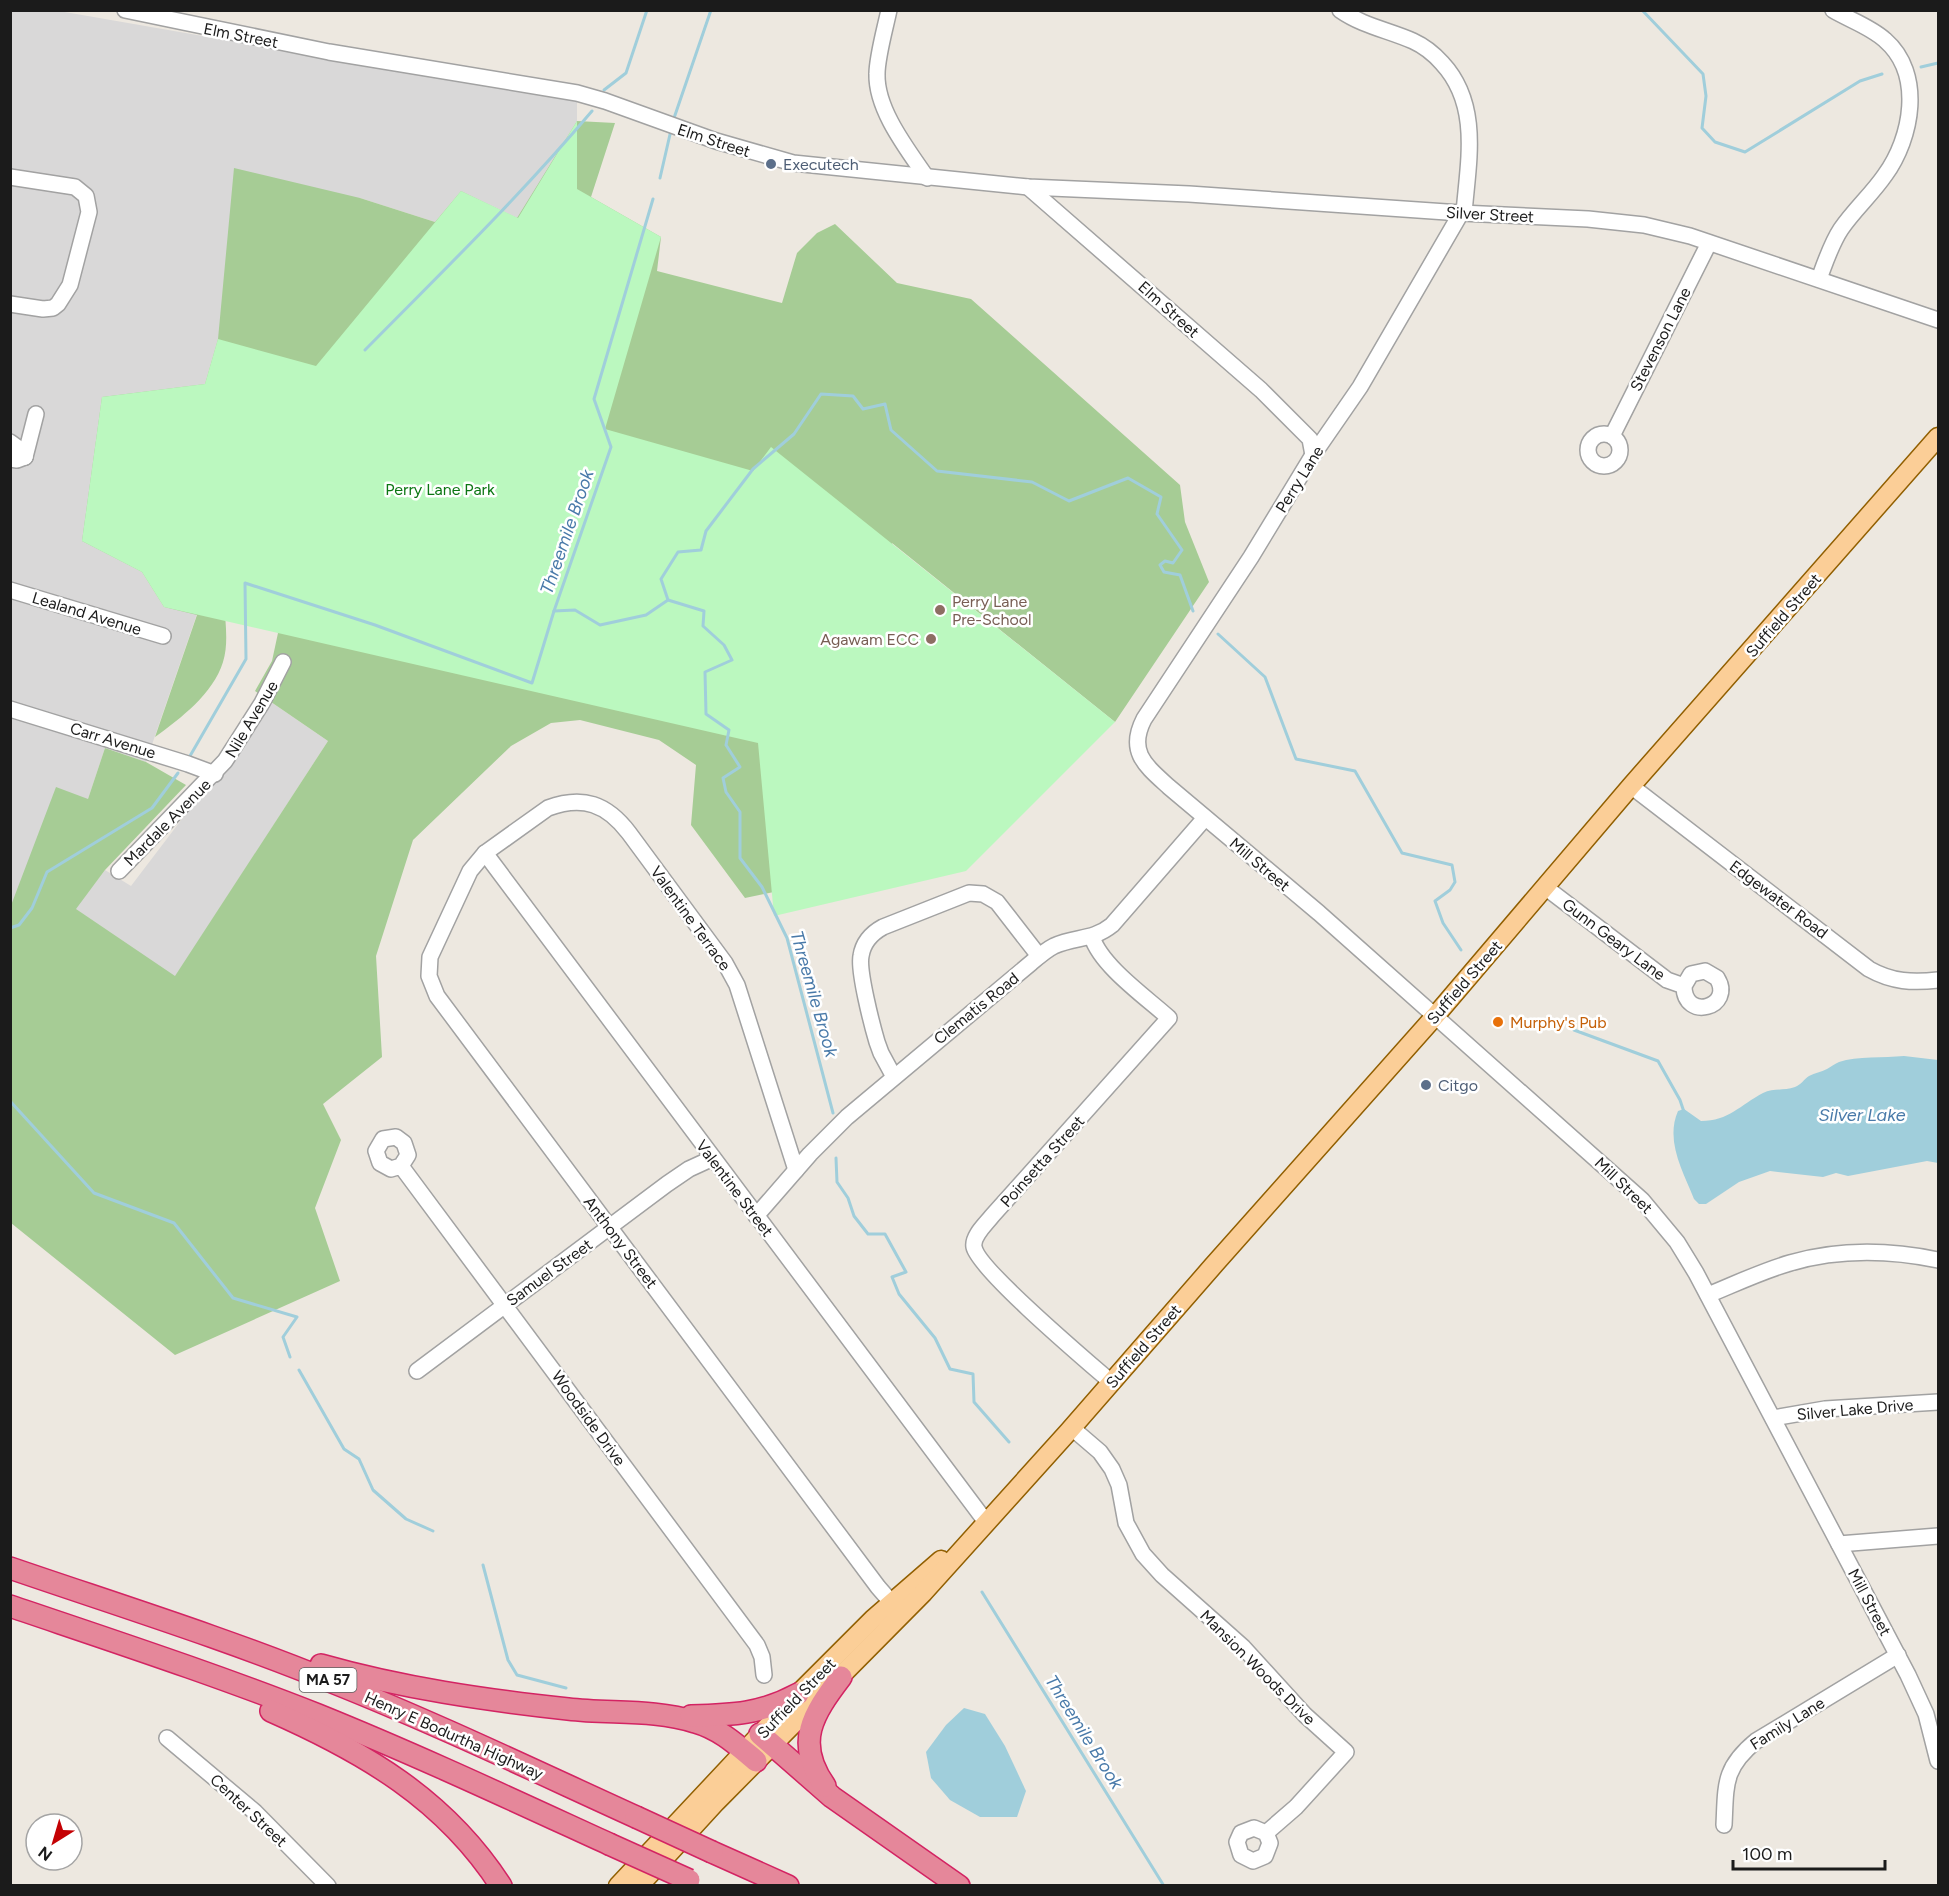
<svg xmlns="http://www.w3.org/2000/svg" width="1949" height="1896" font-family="Figtree,sans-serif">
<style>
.residential{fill:#d9d8d8}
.forest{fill:#a6cc95}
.park{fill:#bbf8bf}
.water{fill:#a0cedb}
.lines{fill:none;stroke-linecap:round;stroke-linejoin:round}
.stream{stroke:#a0cedb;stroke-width:3}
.minor-casing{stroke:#a2a2a2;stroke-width:18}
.major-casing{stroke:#915f01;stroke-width:21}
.highway-casing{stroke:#d32463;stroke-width:24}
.minor{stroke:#fff;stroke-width:15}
.major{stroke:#fbce97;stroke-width:18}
.highway{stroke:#e5879a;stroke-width:21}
.highway-bridge-casing{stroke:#d32463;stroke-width:24;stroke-linecap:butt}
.highway-bridge{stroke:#e5879a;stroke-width:21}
.service-dot{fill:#5c6f8a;stroke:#fff;stroke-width:2}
.education-dot{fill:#8d6e63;stroke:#fff;stroke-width:2}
.food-dot{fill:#e8710a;stroke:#fff;stroke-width:2}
.labels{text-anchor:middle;stroke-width:5;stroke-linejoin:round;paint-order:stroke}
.shield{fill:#fff;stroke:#5f5f5f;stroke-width:1.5}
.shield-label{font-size:15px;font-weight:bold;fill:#1b1b1b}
.street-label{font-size:16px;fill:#1b1b1b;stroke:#fff}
.service-label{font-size:16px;fill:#4e5e75;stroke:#fff;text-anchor:start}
.park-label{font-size:16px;fill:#0b7613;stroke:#fff}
.education-label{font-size:16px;fill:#785e54;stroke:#fff;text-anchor:start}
.food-label{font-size:16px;fill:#c56008;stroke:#fff;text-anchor:start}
.water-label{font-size:18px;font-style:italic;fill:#497aa9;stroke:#fff}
</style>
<rect width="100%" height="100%" fill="#ede8e0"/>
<g class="residential">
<path d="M11,11H59L577,101V121L518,219L461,191L435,222L360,198L218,339L205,384L102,398L83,541L142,572L164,607L197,614L146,762L105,748L88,799L11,908Z"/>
<path d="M271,702L328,741L175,977L75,909L105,870L131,886Z"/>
</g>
<path class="forest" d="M577,121L615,123L591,197L661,237L657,271L782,303L797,253L817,233L835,224L897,283L971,299L1180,485L1185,522L1209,582L1115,722L892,543L961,852L745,898L691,825L696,765L659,740L580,720L551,723L511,746L413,840L376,956L382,1057L323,1104L341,1140L315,1208L340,1281L175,1355L11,1223L10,908L56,787L88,799L105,748L146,762L186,785L105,870L76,909L175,976L328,741L255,691L272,661L278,633L269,603L224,601C225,620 229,643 223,662C213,694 181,718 155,737L197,615L164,607L142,572L82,541L102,397L205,384L218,339L234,168L360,198L435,222L461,191L517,218Z"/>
<path class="park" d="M577,121V189L661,237L605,429L753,471L771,447L1115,722L966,871L774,916L758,743L164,607L142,572L82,541L102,397L205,384L218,339L316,366L461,191L518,218Z"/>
<g class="water">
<path d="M1904,1056L1938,1060V1163L1927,1161L1848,1176L1836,1173L1823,1177L1770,1171L1739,1182L1706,1204H1699L1694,1199C1683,1171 1665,1141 1678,1111L1684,1109L1701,1121C1729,1121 1740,1105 1763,1093C1773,1088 1784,1091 1795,1087C1801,1085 1804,1079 1809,1076C1815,1073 1821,1072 1827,1069C1831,1067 1834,1064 1839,1062C1857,1056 1884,1058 1904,1056Z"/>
<path d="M964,1708L985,1714L1005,1746L1026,1791L1017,1817H980L950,1800L931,1778L926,1752L946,1725Z"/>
</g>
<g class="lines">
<g class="stream">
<path d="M1642,10L1703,74L1706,96L1702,128L1715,142L1745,152L1860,81L1882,74"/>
<path d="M1921,67L1938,63"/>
<path d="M604,90L626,73L647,10"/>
<path d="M673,121L711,10"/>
<path d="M660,178L671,130"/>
<path d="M653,199L594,399L611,447L554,611L575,610L600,625L646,615L668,600L704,611L703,626L724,645L732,660L705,672L706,714L729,730L726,745L740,767L723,778L726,792L740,812V858L762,887L787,938L833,1113"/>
<path d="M365,350C442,272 521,195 592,111"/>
<path d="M668,600L661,579L678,552L701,550L706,531L753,469L794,434L821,394L853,396L863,409L885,404L891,430L937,471L1032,482L1069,501L1128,478L1161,497L1157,514L1182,550L1173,563L1165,561L1160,565L1164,572L1180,575L1193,611"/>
<path d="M1218,634L1265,677L1296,759L1355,771L1402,853L1452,865L1455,882L1450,890L1435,901L1443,923L1461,950"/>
<path d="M190,756L246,659L245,583L375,625L532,683L554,611"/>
<path d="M10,928L19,925L32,908L47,872L152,808L178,773"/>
<path d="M1574,1030L1658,1061L1680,1100L1684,1112"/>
<path d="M10,1101L94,1193L174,1223L233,1298L297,1317L283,1337L290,1357"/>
<path d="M836,1158L837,1182L848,1198L854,1216L868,1234H885L906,1272L892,1277L899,1294L935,1338L950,1369L973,1374L974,1402L1009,1442"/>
<path d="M299,1370L344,1449L359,1459L373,1490L406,1519L433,1531"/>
<path d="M483,1565L508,1660L517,1675L566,1688"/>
<path d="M982,1592L1164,1886"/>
</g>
<g class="minor-casing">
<g id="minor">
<path d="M125,10L329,52L577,93L605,101L716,141L793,163L1028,187L1189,194L1461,213L1588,219L1644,225L1690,236L1938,320"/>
<path d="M889,10C885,29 877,57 877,74C876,110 908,150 927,178"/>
<path d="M1340,10C1363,26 1388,30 1413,41C1424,46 1434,54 1442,63C1481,105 1468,162 1464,213"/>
<path d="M10,177L75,187L86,196L89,212L70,285L58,304L53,308L43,309L10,304"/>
<path d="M1028,187L1261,390L1310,439L1313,455"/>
<path d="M1461,213L1360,387L1313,455L1251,557L1144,719C1127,752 1146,766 1169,787L1319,913L1642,1200L1677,1242L1696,1273L1908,1675L1926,1714L1938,1761"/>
<path d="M1819,279C1825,263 1831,244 1841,229C1854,210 1872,194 1885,175C1912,138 1924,74 1885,40C1871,27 1850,20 1833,10"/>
<circle cx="1604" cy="450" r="16"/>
<path d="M1612,436L1709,243"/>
<path d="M10,442L21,450L25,457"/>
<path d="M25,457L36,414"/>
<path d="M10,459L17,460L25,457"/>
<path d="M10,590L163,636"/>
<path d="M10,709L188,764L215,774"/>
<path d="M1631,786L1869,969C1892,982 1913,983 1938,980"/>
<path d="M485,853L986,1522"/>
<path d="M119,871L225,761L262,703L283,662"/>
<path d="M1545,887L1667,980L1684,986C1684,1022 1735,1007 1717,978L1705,971L1691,974L1684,986"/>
<path d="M1092,937C1101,966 1147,998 1169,1018L992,1216C986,1224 972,1236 974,1247C978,1269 1088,1362 1111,1382"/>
<path d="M894,1077L881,1053L877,1042C872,1025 858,971 861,956C863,943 872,933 883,927L969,893L983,894L997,902L1039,956"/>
<path d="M401,1166L391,1169L380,1163L376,1151L383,1139L396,1137L404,1143L408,1155L401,1166L757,1645L762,1657L764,1675"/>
<path d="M796,1170L737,985L725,963L629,833C607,804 583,795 548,808L485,853L470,871L430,957L429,976L437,996L878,1587L898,1610"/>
<path d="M756,1216L810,1154L847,1117L1031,963C1038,957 1046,950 1054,946C1076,936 1092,941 1112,925L1205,818"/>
<path d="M1708,1295C1735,1284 1762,1271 1790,1263C1838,1249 1890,1250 1938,1260"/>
<path d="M417,1371L667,1184L689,1169L713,1158"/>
<path d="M1773,1418L1825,1409L1938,1402"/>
<path d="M1072,1428L1100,1452L1112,1469L1119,1485L1126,1523L1143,1554L1162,1575L1243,1647L1305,1715L1346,1752L1296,1807L1266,1833L1270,1843L1265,1856L1253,1861L1241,1855L1237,1842L1241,1833L1254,1828L1266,1833"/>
<path d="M1839,1544L1938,1536"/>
<path d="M167,1738L255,1812L328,1886"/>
<path d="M1724,1825C1726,1785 1723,1768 1756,1741L1898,1655"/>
</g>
</g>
<g class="major-casing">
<g id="major">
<path d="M618,1886L798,1694L873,1619L941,1560"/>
<path d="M639,1886L716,1802L923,1593L1069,1431L1212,1267L1436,1015L1631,786L1938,437"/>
</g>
</g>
<g class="highway-casing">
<g id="highway">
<path d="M10,1568C118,1605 227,1639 332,1682C435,1723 535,1771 636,1817"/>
<path d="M10,1606C113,1641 217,1675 318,1715C417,1755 513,1800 609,1844"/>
<path d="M321,1665C402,1688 485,1700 568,1709C610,1714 654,1709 695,1722C720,1729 737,1745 756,1761"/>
<path d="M271,1711C364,1752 445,1799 501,1886"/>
<path d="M691,1716C733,1715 761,1714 798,1694"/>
<path d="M760,1734L832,1797L959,1886"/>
<path d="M825,1786C794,1742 813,1714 841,1677"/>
<path d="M712,1852L788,1886"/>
</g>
</g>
<use href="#minor" class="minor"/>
<use href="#major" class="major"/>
<use href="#highway" class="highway"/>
<g class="highway-bridge-casing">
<g id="highway-bridge">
<path d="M636,1817L712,1852"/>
<path d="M609,1844L689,1880"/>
</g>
</g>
<use href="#highway-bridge" class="highway-bridge"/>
</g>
<g class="service-dot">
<circle cx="771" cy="164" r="6"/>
<circle cx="1426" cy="1085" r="6"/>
</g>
<g class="education-dot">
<circle cx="940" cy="610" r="6"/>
<circle cx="931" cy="639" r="6"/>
</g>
<circle class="food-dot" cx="1498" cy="1022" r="6"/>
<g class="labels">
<rect class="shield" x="299.5" y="1668" width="57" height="24" rx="4.5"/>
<g class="shield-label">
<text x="328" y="1685">MA 57</text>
</g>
<g class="street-label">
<text transform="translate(241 35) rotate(11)" y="6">Elm Street</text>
<text transform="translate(714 140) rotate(18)" y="6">Elm Street</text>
<text transform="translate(1490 214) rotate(3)" y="6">Silver Street</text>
<text transform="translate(1169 309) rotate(42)" y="6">Elm Street</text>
<text transform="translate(1660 339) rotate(-63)" y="6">Stevenson Lane</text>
<text transform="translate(1299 479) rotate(-58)" y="6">Perry Lane</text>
<text transform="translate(87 613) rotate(17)" y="6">Lealand Avenue</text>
<text transform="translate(1783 615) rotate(-49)" y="6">Suffield Street</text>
<text transform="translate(251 719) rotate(-59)" y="6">Nile Avenue</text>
<text transform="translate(113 740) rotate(17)" y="6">Carr Avenue</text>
<text transform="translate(167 822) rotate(-45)" y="6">Mardale Avenue</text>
<text transform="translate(1260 864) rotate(40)" y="6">Mill Street</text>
<text transform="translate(1779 899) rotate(37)" y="6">Edgewater Road</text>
<text transform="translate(691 918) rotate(54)" y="6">Valentine Terrace</text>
<text transform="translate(1614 939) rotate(37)" y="6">Gunn Geary Lane</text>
<text transform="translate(1464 982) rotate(-49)" y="6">Suffield Street</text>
<text transform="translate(976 1008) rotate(-39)" y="6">Clematis Road</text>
<text transform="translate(1042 1161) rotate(-48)" y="6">Poinsetta Street</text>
<text transform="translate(1624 1185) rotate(44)" y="6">Mill Street</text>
<text transform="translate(735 1188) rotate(53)" y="6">Valentine Street</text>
<text transform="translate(621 1242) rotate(53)" y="6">Anthony Street</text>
<text transform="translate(549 1272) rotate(-36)" y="6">Samuel Street</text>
<text transform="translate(1143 1346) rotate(-49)" y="6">Suffield Street</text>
<text transform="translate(1855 1409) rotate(-5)" y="6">Silver Lake Drive</text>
<text transform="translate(589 1418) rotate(54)" y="6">Woodside Drive</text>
<text transform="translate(1870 1602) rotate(62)" y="6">Mill Street</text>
<text transform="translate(1258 1667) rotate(45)" y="6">Mansion Woods Drive</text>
<text transform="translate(796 1698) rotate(-46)" y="6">Suffield Street</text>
<text transform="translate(1787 1723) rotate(-32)" y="6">Family Lane</text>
<text transform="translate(454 1735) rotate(24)" y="6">Henry E Bodurtha Highway</text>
<text transform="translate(249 1810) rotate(43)" y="6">Center Street</text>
</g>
<g class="service-label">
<text x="783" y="170">Executech</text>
<text x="1438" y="1091">Citgo</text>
</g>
<g class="park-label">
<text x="440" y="495">Perry Lane Park</text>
</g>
<g class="education-label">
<text x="952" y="607">Perry Lane<tspan x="952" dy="18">Pre-School</tspan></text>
<text x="919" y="645" text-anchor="end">Agawam ECC</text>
</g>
<g class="food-label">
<text x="1510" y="1028">Murphy's Pub</text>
</g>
<g class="water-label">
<text transform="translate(567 532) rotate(-71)" y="6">Threemile Brook</text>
<text transform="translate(814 994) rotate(74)" y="6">Threemile Brook</text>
<text x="1862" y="1121">Silver Lake</text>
<text transform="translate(1084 1732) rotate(58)" y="6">Threemile Brook</text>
</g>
</g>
<rect width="1949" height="1896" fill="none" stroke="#1b1b1b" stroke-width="24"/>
<g transform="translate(54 1842) rotate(217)"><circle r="28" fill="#ffffff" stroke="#a4a4a4" stroke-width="1.5"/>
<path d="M0-4.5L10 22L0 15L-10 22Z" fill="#c40104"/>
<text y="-9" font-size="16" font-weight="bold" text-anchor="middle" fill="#1b1b1b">N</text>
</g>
<path d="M1733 1860v9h152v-9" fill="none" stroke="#1b1b1b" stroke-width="3"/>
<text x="1742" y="1860" font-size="18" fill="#1b1b1b" stroke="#ffffff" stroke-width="4.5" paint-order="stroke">100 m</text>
</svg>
